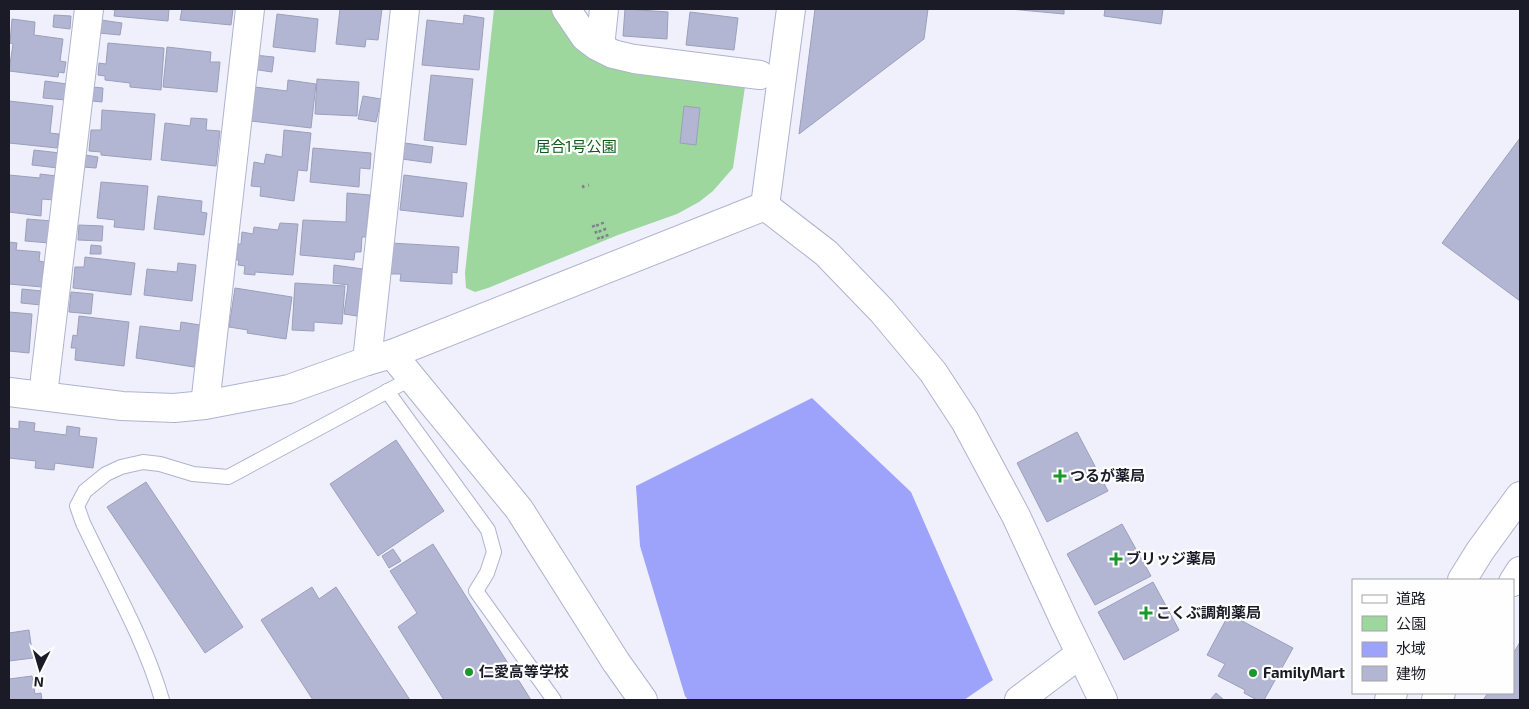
<svg xmlns="http://www.w3.org/2000/svg" width="1529" height="709" font-family="'Exo 2','Noto Sans JP',sans-serif">
<style>
.green{fill:#9dd79d}
.water{fill:#9da2fb}
.building{fill:#b3b6d3;stroke:#9c9fbb}
.lines{fill:none;stroke-linecap:round;stroke-linejoin:round}
.lane-casing{stroke:#afb3cf;stroke-width:16}
.street-casing{stroke:#afb3cf;stroke-width:30}
.highway-casing{stroke:#afb3cf;stroke-width:30}
.path{stroke:#80818d;stroke-width:3;stroke-dasharray:2.5 4;stroke-linecap:butt}
.lane{stroke:#fff;stroke-width:14}
.street{stroke:#fff;stroke-width:28}
.highway{stroke:#fff;stroke-width:28}
.poi-dot{fill:#1b982b;stroke:#fefefe;stroke-width:2}
.labels{text-anchor:middle;stroke-width:4.5;stroke-linejoin:round;paint-order:stroke}
.park-label{font-size:15px;fill:#0c5c16;stroke:#fefefe}
.poi-label{font-size:15px;font-weight:bold;fill:#1a1b26;stroke:#fefefe;text-anchor:start}
</style>
<rect width="100%" height="100%" fill="#eff0fc"/>
<path class="green" d="M494,9H561L583,41L746,80L733,168L713,191L699,202L677,214L618,235L488,288L475,292L466,288L465,273Z"/>
<path class="water" d="M812,398L911,492L993,680L964,700H688L685,696L640,546L636,486Z"/>
<g class="building">
<path d="M108,9H169L168,21L114,16L115,10Z"/>
<path d="M182,9H233L231,25L180,20Z"/>
<path d="M340,9H382L378,40L366,39L365,47L336,44Z"/>
<path d="M625,9L668,12L667,39L623,36Z"/>
<path d="M815,9H928L924,39L799,134Z"/>
<path d="M1010,9H1064V14Z"/>
<path d="M1105,9H1163L1161,24L1104,16Z"/>
<path d="M690,12L738,18L734,50L686,45Z"/>
<path d="M277,14L318,19L315,52L273,47Z"/>
<path d="M54,15L71,16L70,29L53,27Z"/>
<path d="M464,15L484,18L479,70L422,65L427,20L463,24Z"/>
<path d="M12,19L35,22L34,35L63,39L60,61L66,62L64,73L59,72L58,77L9,71L13,44L10,43Z"/>
<path d="M101,20L122,23L120,35L99,33Z"/>
<path d="M108,43L164,48L161,90L130,87V83L105,80V76L98,75L99,63L106,64Z"/>
<path d="M167,47L211,52L210,62H220L217,92L163,87Z"/>
<path d="M254,55L274,57L272,72L252,69Z"/>
<path d="M431,75L473,79L466,145L424,140Z"/>
<path d="M317,79L359,82L357,116L315,114Z"/>
<path d="M288,80L316,84L311,128L251,121L255,87L287,91Z"/>
<path d="M45,81L67,84L66,100L43,98Z"/>
<path d="M93,87L103,88L102,102L92,101Z"/>
<path d="M363,96L381,99L376,122L358,119Z"/>
<path d="M9,101L53,106L50,133L59,134L57,148L9,143Z"/>
<path d="M684,106L700,108L696,145L680,143Z"/>
<path d="M102,110L155,114L151,160L101,155V152L89,151L91,130H101Z"/>
<path d="M191,118L207,119L206,130L220,131L216,166L161,160L165,123L190,126Z"/>
<path d="M284,130L311,133L307,171L298,170L294,201L260,196L261,187L251,186L254,162L264,164L266,154L282,157Z"/>
<path d="M1520,138V301L1442,243Z"/>
<path d="M405,143L433,147L431,163L402,159Z"/>
<path d="M313,148L371,153L370,169L360,168L359,187L310,182Z"/>
<path d="M34,150L60,153L58,168L32,165Z"/>
<path d="M85,155L98,157L96,168L83,167Z"/>
<path d="M40,174L57,176L54,200L42,199L41,216L9,212V175L40,178Z"/>
<path d="M404,175L467,183L463,217L400,210Z"/>
<path d="M101,182L148,186L144,230L114,227L115,220L97,218Z"/>
<path d="M347,193L370,195L366,237H362L361,252H355L354,260L300,255L303,220L346,222Z"/>
<path d="M158,196L202,201L201,212L207,213L204,235L154,229Z"/>
<path d="M27,219L52,221L50,243L25,241Z"/>
<path d="M280,223L298,224L293,275L255,272V275L244,274L245,266L238,265L239,260H236L238,244H241L242,232L253,234L254,227L278,230Z"/>
<path d="M79,225L103,226L102,241L78,240Z"/>
<path d="M9,242L17,243L16,250L40,252L39,261L44,262L42,287L9,284Z"/>
<path d="M391,243L459,247L457,273L452,272V284L400,281L401,274H391Z"/>
<path d="M91,245L101,246V254H90Z"/>
<path d="M85,257L135,263L131,295L73,288L75,267H84Z"/>
<path d="M178,263L196,265L192,301L144,295L147,269L177,272Z"/>
<path d="M334,265L363,269L357,316L344,314L348,285L333,283Z"/>
<path d="M295,283L345,286L342,324L314,322V331L292,330Z"/>
<path d="M235,288L292,297L286,339L247,333L248,330L229,327Z"/>
<path d="M22,289L42,291L41,305L21,303Z"/>
<path d="M71,292L93,294L91,314L69,312Z"/>
<path d="M9,312L32,314L29,353L9,351Z"/>
<path d="M79,316L129,322L124,366L75,360L76,348H71L73,335L77,336Z"/>
<path d="M181,322L200,325L194,367L136,358L140,326L180,331Z"/>
<path d="M19,421L35,423L34,431L66,435L67,426L80,428L79,436L97,438L93,468L55,463L54,470L35,468L36,461L9,458V428L19,429Z"/>
<path d="M1077,432L1108,491L1047,522L1017,463Z"/>
<path d="M396,440L444,511L378,556L330,484Z"/>
<path d="M146,482L243,627L205,653L107,507Z"/>
<path d="M1122,524L1151,576L1095,605L1067,554Z"/>
<path d="M433,544L531,700H444L398,627L417,613L390,571Z"/>
<path d="M393,549L401,561L389,568L382,556Z"/>
<path d="M1153,582L1179,630L1124,660L1098,612Z"/>
<path d="M312,587L319,599L336,587L410,700H313L261,620Z"/>
<path d="M1229,614L1293,648L1264,700H1257L1244,693L1245,690L1218,676L1225,664L1207,655Z"/>
<path d="M29,630L33,658L9,661V633Z"/>
<path d="M1520,642V700H1483L1488,693H1513V654Z"/>
<path d="M32,676L35,694L41,693L42,700H9V679Z"/>
<path d="M1216,693L1224,700H1210Z"/>
</g>
<g class="lines">
<g class="lane-casing">
<g id="lane">
<path d="M387,391L488,530L494,552L487,573L476,591L554,700"/>
<path d="M162,700C145,640 110,580 83,523L77,506L85,491L106,474L121,467L143,462L160,464L193,474L228,477L412,378"/>
</g>
</g>
<g class="street-casing">
<g id="street">
<path d="M566,9L585,37L597,46L613,54L634,59L760,75"/>
<path d="M600,47L604,9"/>
<path d="M765,206L826,253L882,311L933,372L965,421L1016,516L1065,622L1103,700"/>
<path d="M765,206L791,9"/>
<path d="M392,354L519,509L616,662L643,700"/>
<path d="M367,361L405,9"/>
<path d="M9,392L122,406L174,408L205,405L289,389L367,361L392,354L765,206"/>
<path d="M43,395L89,9"/>
<path d="M205,405L250,9"/>
<path d="M1019,700L1080,654"/>
</g>
</g>
<g class="highway-casing">
<g id="highway">
<path d="M1462,580L1480,551L1520,496"/>
<path d="M1513,582L1520,571"/>
<path d="M1389,700L1393,693"/>
<path d="M1436,700L1441,693"/>
</g>
</g>
<g class="path">
<path d="M582,187L589,185"/>
<path d="M602,222L608,238"/>
<path d="M597,224L604,241"/>
<path d="M593,225L600,242"/>
</g>
<use href="#lane" class="lane"/>
<use href="#street" class="street"/>
<use href="#highway" class="highway"/>
</g>
<g class="poi-dot">
<path d="M1057.5 468.5h5v5h5v5h-5v5h-5v-5h-5v-5h5z"/>
<path d="M1113.5 551.5h5v5h5v5h-5v5h-5v-5h-5v-5h5z"/>
<path d="M1143.5 605.5h5v5h5v5h-5v5h-5v-5h-5v-5h5z"/>
<circle cx="469" cy="672" r="5"/>
<circle cx="1253" cy="673" r="5"/>
</g>
<g class="labels">
<g class="park-label">
<text x="576" y="152">居合1号公園</text>
</g>
<g class="poi-label">
<text x="1070" y="481">つるが薬局</text>
<text x="1126" y="564">ブリッジ薬局</text>
<text x="1156" y="618">こくぶ調剤薬局</text>
<text x="479" y="677">仁愛高等学校</text>
<text x="1263" y="678">FamilyMart</text>
</g>
</g>
<rect width="1529" height="709" fill="none" stroke="#1a1b26" stroke-width="20"/>
<rect x="1352" y="579" width="162" height="115" fill="#fefefe" stroke="#a3a3a8"/>
<rect x="1362" y="595" width="25" height="8" fill="#ffffff" stroke="#a3a3a8"/>
<text x="1396" y="604" font-size="15" fill="#1a1b26">道路</text>
<rect x="1362" y="616" width="25" height="15" fill="#9dd79d" stroke="#a3a3a8"/>
<text x="1396" y="629" font-size="15" fill="#1a1b26">公園</text>
<rect x="1362" y="642" width="25" height="15" fill="#9da2fb" stroke="#a3a3a8"/>
<text x="1396" y="654" font-size="15" fill="#1a1b26">水域</text>
<rect x="1362" y="666" width="25" height="15" fill="#b3b6d3" stroke="#a3a3a8"/>
<text x="1396" y="679" font-size="15" fill="#1a1b26">建物</text>
<g transform="translate(40 669) rotate(185)" stroke="#fefefe" stroke-width="4" paint-order="stroke">
<path d="M0-4L9 19L0 12L-9 19Z" fill="#1a1b26"/>
<text y="-8" font-size="14" font-weight="bold" text-anchor="middle" fill="#1a1b26">N</text>
</g>
</svg>
